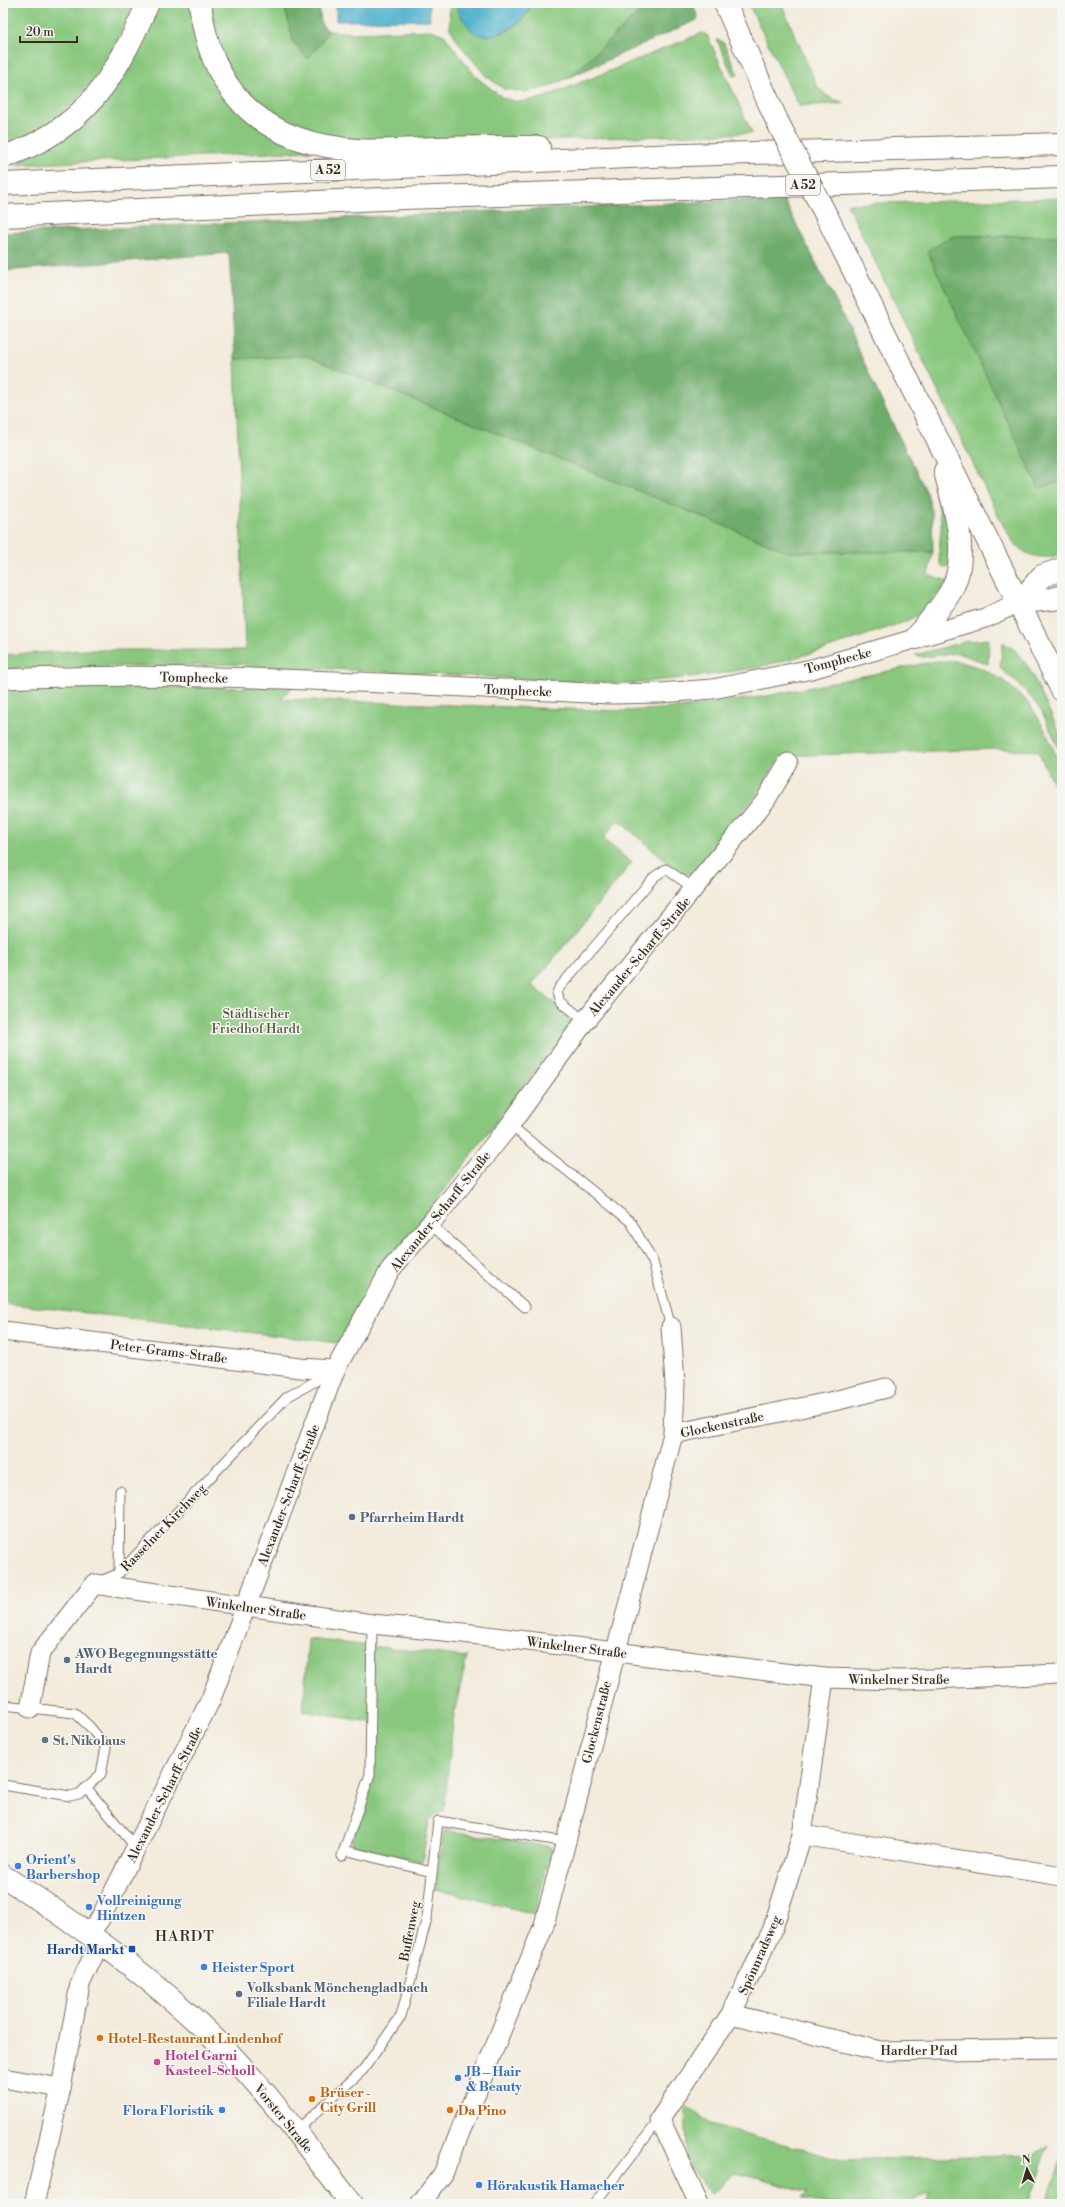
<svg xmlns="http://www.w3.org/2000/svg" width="1065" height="2207" font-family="'Libre Bodoni',serif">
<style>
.green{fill:#88c77d;stroke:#62784e}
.forest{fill:#6eac6c;stroke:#546b45}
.water{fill:#4db1cc;stroke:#446e75}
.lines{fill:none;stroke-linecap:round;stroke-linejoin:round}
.lane-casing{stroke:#7b6e60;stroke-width:11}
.street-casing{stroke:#7b6e60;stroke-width:21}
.secondary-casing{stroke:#7b6e60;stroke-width:24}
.highway-casing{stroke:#7b6e60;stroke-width:24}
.lane{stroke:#fff;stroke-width:9}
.street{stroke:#fff;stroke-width:19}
.secondary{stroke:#fff;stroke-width:22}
.highway{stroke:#fff;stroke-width:22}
.secondary-bridge-casing{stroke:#7b6e60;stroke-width:24;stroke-linecap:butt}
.secondary-bridge{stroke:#fff;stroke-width:22}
.service-dot{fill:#5c6f8a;stroke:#f6f6f2;stroke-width:1.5}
.worship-dot{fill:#6b7280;stroke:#f6f6f2;stroke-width:1.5}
.shop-dot{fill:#3f7fe0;stroke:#f6f6f2;stroke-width:1.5}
.transit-dot{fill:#1a4fb4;stroke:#f6f6f2;stroke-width:1.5}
.food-dot{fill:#e8710a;stroke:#f6f6f2;stroke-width:1.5}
.hotel-dot{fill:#d1479c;stroke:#f6f6f2;stroke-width:1.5}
.labels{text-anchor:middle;stroke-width:3;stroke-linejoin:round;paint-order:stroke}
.shield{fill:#f6f6f2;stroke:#73675e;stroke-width:1}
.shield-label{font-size:12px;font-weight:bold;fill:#3b2a1e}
.street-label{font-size:13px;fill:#3b2a1e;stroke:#f6f6f2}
.park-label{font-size:13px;fill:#52593a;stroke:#f6f6f2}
.service-label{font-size:13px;font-weight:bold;fill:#4e5e75;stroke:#f6f6f2;text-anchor:start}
.worship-label{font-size:13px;font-weight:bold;fill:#5b616d;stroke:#f6f6f2;text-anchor:start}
.shop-label{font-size:13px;font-weight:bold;fill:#366cbe;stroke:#f6f6f2;text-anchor:start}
.transit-label{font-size:13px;font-weight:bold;fill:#164399;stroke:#f6f6f2;text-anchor:end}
.food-label{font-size:13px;font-weight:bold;fill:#c56008;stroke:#f6f6f2;text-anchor:start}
.hotel-label{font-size:13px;font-weight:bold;fill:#b23c85;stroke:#f6f6f2;text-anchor:start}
.quarter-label{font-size:15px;letter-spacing:1px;fill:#3b2a1e;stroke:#f6f6f2}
</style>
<rect width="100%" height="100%" fill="#f6f6f2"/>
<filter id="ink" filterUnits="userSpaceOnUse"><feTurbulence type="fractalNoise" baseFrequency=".025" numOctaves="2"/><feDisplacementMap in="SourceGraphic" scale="8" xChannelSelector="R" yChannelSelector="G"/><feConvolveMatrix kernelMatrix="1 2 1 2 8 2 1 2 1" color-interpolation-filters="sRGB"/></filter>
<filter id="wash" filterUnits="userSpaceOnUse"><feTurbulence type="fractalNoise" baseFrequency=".012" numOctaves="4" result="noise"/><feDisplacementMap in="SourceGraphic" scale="16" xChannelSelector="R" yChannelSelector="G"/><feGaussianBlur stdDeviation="0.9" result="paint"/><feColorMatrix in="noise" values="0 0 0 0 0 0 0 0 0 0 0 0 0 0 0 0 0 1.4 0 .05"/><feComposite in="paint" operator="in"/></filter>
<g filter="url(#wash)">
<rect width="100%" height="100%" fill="#f3ebdb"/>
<g class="green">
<path d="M3,3H135L107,61L79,98L46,126L3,147Z"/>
<path d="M154,3H194L208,62L311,151L15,165L14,163L50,143Z"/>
<path d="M211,3H284L293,42L308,59L329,31L353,33L431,30L444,35L476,77L503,98L518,102L543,98L702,33L707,35L752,133L422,144L323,137L290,124L268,111L252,97L234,76L223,56L214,31Z"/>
<path d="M449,3H457L461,17L474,32C480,33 486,34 492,34C508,35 530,18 531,3H649L570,77L548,87L524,92L504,89L486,76L460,45L450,28Z"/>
<path d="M748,3H781L818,88L830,98L845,103L799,106Z"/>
<path d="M717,40L723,42L738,75L733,76Z"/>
<path d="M1062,198V236H953L1039,488L1062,481V555C1018,565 1010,538 993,505L847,204Z"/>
<path d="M306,356L789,552H933L928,575L948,581L924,611L907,621L823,650L760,667L717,674L629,684L310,668L281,699L622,711L679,708L767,696L936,661H957L981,668L1004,681L1029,703L1045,730L1062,769V803L1038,751L997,749L781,756L755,797L692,873L685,874L678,872L618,820L603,839L632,863L532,985L575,1020L377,1278L338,1343L3,1303V689L91,685L249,688L246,664L3,669V655L86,650H245L235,359Z"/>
<path d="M936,484L951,538V568L941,566C936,554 942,535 941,522C940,510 936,497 933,485Z"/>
<path d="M989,639L988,664L958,653L923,657L915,655L964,642Z"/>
<path d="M1003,642L1015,650L1029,668L1062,738V755L1042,712L1025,690L1000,668Z"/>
<path d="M308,1639L467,1657L454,1714L444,1811L435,1814L429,1821L422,1862L351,1844L373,1779L375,1723L303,1711Z"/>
<path d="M444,1830L552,1847L535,1914L435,1889Z"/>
<path d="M688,2107L711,2124L841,2160L1036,2154L1049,2145L1028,2204H926L930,2192L910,2204H826L801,2197L808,2192L736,2173L710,2193L688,2164L685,2112Z"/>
<path d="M1062,2157V2204H1046Z"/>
</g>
<g class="forest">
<path d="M284,3H319L321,24L329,31L308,59L293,42Z"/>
<path d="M649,3H692L698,16L697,20L570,77Z"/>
<path d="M783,198L842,314L883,404L927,493L932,512L933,552H789L306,356L235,359L229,253L3,271V233Z"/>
<path d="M953,236H1062V481L1039,488L927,251Z"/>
</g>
<g class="water">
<path d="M336,3H429L430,20L336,21Z"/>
<path d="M457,3H531C529,22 491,45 474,32C471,30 468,26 466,23C461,17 457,10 457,3Z"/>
</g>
</g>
<g filter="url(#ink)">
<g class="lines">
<g class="lane-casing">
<g id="lane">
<path d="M585,1021L560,1001L557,993L559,988L654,877L666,869L695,889"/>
<path d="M510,1125L631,1222L653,1262L671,1327"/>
<path d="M430,1224L525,1307"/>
<path d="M119,1573L120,1491"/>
<path d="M101,1581L119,1573L287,1397L330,1373"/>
<path d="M3,1705L75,1713L90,1727L106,1747L101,1774L79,1794L70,1796L3,1785"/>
<path d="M86,1787L137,1849"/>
<path d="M344,1850L432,1872"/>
<path d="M342,1856L370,1774L372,1624"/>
<path d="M296,2131L363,2070L401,2016L427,1918L438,1821L566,1842"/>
<path d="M594,2204L660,2119"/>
</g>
</g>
<g class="street-casing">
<g id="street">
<path d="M3,679C205,670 408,685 610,694L660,693L713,689L812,669L985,618L1020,602"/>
<path d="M671,1327L675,1383L673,1434"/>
<path d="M3,1331L300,1368L335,1370"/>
<path d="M30,1708L40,1653L94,1584L372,1624L463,1633L824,1678L903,1680L1062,1674"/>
<path d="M802,1835L1062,1876"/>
<path d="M89,1934L100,1919L211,1699L335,1370L390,1270L430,1224L510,1125L585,1021L765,801L788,763"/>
<path d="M731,2014L880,2051L1062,2048"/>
<path d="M3,2078L61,2088"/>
<path d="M34,2204L61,2088L80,1984L100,1942"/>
<path d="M420,2204L443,2174L544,1925L673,1434L834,1401L886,1388"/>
<path d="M699,2204L660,2119L731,2014L772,1931L802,1835L824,1678"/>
</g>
</g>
<g class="secondary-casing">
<g id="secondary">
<path d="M725,3L777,121"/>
<path d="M827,217L1062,690"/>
<path d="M916,638C927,623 943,606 952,589C970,553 954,508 945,471"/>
<path d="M3,1876C81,1926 156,1980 221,2045C269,2093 310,2151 352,2204"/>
</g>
</g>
<g class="highway-casing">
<g id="highway">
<path d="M200,3C209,86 256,138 340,148C372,153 404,149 436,148C471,147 505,147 539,147"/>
<path d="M3,157C85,130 115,78 148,3"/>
<path d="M3,184L652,156L1062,144"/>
<path d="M3,216L404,198L1062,177"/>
<path d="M1020,602L1042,576L1062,569"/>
<path d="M1020,602L1053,599L1062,596"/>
</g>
</g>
<use href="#lane" class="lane"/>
<use href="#street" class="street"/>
<use href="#secondary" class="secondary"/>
<use href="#highway" class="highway"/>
<g class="secondary-bridge-casing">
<path id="secondary-bridge" d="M777,121L827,217"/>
</g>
<use href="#secondary-bridge" class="secondary-bridge"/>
</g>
</g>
<g class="service-dot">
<circle cx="352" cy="1517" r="4"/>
<circle cx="67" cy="1660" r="4"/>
<circle cx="239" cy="1994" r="4"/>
</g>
<circle class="worship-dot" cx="45" cy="1740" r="4"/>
<g class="shop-dot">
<circle cx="18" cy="1866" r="4"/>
<circle cx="89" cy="1907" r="4"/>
<circle cx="204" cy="1967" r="4"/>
<circle cx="458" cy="2078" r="4"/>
<circle cx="222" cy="2110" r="4"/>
<circle cx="479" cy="2185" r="4"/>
</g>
<rect class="transit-dot" x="128" y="1945" width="8" height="8" rx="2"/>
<g class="food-dot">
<circle cx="100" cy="2038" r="4"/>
<circle cx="312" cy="2099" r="4"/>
<circle cx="450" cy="2110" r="4"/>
</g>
<circle class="hotel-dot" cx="157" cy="2062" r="4"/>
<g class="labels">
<g class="shield">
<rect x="311" y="160" width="34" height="20" rx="3"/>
<rect x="786" y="175" width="34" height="20" rx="3"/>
</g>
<g class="shield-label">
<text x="328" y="174">A 52</text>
<text x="803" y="189">A 52</text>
</g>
<g class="street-label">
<text transform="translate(838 660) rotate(-15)" y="5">Tomphecke</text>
<text transform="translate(194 677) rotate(1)" y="5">Tomphecke</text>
<text transform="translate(518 690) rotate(2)" y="5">Tomphecke</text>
<text transform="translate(639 956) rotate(-50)" y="5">Alexander-Scharff-Straße</text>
<text transform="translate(440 1211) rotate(-51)" y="5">Alexander-Scharff-Straße</text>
<text transform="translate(169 1351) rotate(7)" y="5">Peter-Grams-Straße</text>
<text transform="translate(722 1424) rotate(-12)" y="5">Glockenstraße</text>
<text transform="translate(288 1495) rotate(-69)" y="5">Alexander-Scharff-Straße</text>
<text transform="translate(163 1527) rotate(-46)" y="5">Rasselner Kirchweg</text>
<text transform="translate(256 1608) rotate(8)" y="5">Winkelner Straße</text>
<text transform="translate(577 1647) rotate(7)" y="5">Winkelner Straße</text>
<text x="899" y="1684">Winkelner Straße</text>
<text transform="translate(596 1722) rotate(-76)" y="5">Glockenstraße</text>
<text transform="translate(164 1794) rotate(-63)" y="5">Alexander-Scharff-Straße</text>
<text transform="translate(409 1931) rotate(-79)" y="5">Buffenweg</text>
<text transform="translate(759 1955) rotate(-66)" y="5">Spönnradsweg</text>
<text x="919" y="2055">Hardter Pfad</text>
<text transform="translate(284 2118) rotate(51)" y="5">Vorster Straße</text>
</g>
<g class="park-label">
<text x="256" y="1018">Städtischer<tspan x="256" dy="15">Friedhof Hardt</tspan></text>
</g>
<g class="service-label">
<text x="360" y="1522">Pfarrheim Hardt</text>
<text x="75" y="1658">AWO Begegnungsstätte<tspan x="75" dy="15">Hardt</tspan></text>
<text x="247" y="1992">Volksbank Mönchengladbach<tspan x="247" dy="15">Filiale Hardt</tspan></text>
</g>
<g class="worship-label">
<text x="53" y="1745">St. Nikolaus</text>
</g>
<g class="shop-label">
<text x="26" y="1864">Orient's<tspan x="26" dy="15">Barbershop</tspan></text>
<text x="97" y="1905">Vollreinigung<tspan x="97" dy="15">Hintzen</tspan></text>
<text x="212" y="1972">Heister Sport</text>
<text x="466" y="2076">JB – Hair<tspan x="466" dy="15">&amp; Beauty</tspan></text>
<text x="214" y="2115" text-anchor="end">Flora Floristik</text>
<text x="487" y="2190">Hörakustik Hamacher</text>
</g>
<g class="transit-label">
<text x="124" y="1954">Hardt Markt</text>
</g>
<g class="food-label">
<text x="108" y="2043">Hotel-Restaurant Lindenhof</text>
<text x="320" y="2097">Brüser -<tspan x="320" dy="15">City Grill</tspan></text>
<text x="458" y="2115">Da Pino</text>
</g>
<g class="hotel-label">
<text x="165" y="2060">Hotel Garni<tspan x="165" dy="15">Kasteel-Scholl</tspan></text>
</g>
<g class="quarter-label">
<text x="185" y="1941">HARDT</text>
</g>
</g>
<rect width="1065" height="2207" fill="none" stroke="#f6f6f2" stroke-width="16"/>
<g transform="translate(1027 2169) rotate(355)" stroke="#f6f6f2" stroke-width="3" paint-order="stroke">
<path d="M0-3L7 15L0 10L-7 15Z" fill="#3b2a1e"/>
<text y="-6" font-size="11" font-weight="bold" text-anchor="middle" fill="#3b2a1e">N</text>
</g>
<path d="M20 36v6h57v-6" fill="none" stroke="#3b2a1e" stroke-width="2"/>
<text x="26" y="36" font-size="12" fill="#3b2a1e" stroke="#f6f6f2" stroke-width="3" paint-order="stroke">20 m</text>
</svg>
